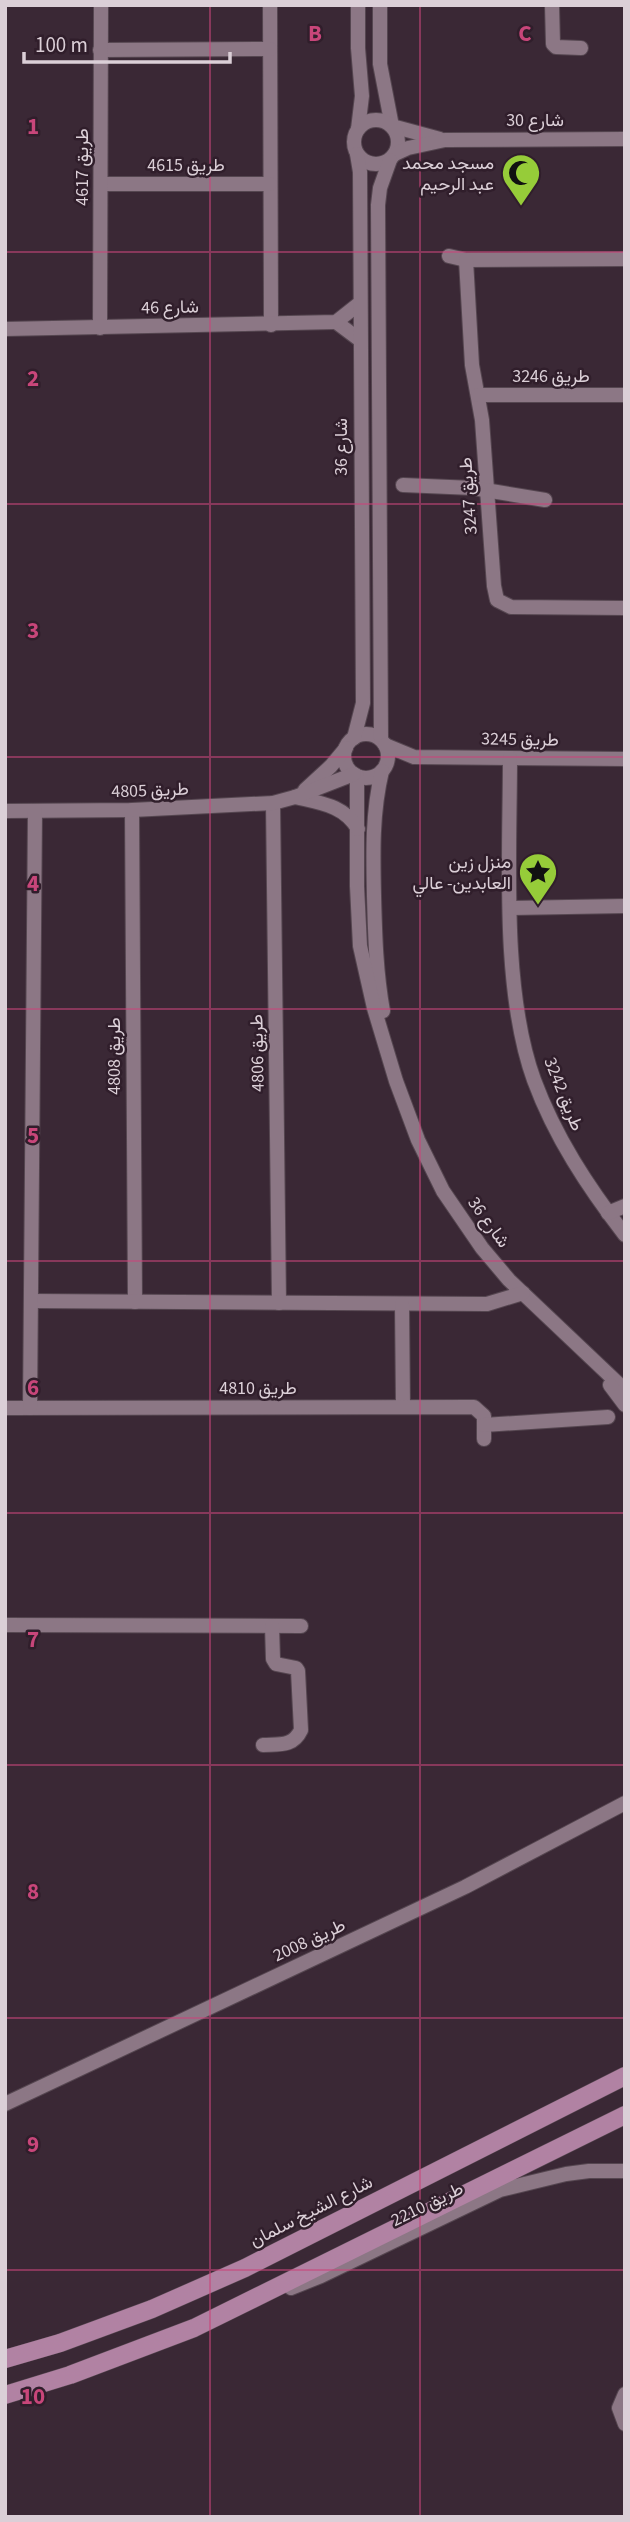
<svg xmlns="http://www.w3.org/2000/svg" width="630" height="2522" font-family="'Source Sans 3',Vazirmatn,sans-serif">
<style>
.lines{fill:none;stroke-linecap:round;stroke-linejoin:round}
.minor-casing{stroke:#554650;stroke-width:16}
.major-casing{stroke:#554650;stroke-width:19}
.minor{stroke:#8c7785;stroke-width:14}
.major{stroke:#b182a3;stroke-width:18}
.grid{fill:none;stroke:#c8467a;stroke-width:2;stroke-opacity:0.55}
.labels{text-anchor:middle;stroke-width:5;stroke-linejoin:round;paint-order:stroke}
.street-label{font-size:18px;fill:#dbcfd7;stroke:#301e2b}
.poi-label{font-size:18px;fill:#dbcfd7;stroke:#301e2b;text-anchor:end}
.grid-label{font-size:23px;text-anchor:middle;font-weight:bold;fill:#c8467a;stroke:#301e2b;stroke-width:5;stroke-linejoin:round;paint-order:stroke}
</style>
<rect width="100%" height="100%" fill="#3a2835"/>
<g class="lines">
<g class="minor-casing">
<g id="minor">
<path d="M270,5L271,325"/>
<path d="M358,5V48L362,96L358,129"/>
<path d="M380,5V64L392,126L440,139"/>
<path d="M552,5L553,44L556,47L581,48"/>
<path d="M100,50L270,49"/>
<circle cx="376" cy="142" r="22"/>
<path d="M395,154L408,148L445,140L625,139"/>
<path d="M102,184H270"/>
<path d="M449,256L466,260L625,259"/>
<path d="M466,260L472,365L482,420L494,586L497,600L511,607L625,608"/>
<path d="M336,322L360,340"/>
<path d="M100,328L101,5"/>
<path d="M5,329L336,322L360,303"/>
<path d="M478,395H625"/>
<path d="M403,485L473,488L545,500"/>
<circle cx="366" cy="756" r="22"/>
<path d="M354,738L363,703L360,172L357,154"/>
<path d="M381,739L378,205L380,188L390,160"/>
<path d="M385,745L414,757L625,759"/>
<path d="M510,758C510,855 501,989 534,1080C555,1137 588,1187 625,1235"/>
<path d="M382,771C372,813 373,853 374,896C375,934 376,973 383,1011"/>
<path d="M357,776V886L360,946L374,1008L396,1081L418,1140L443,1191L482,1248L509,1280L625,1390"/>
<path d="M305,790L331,766L346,748"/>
<path d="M295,797C320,803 344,805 358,829"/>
<path d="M273,803L279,1303"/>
<path d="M132,810L135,1302"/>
<path d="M5,811L132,810L273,803L295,797L354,774"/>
<path d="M511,908L625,906"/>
<path d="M608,1213L625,1206"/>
<path d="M31,1301L487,1304L523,1293"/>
<path d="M402,1304L403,1407"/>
<path d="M610,1385L625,1405"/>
<path d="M5,1408L474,1407L484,1416V1439"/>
<path d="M30,1408L35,811"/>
<path d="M484,1425L608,1417"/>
<path d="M5,1625L301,1626"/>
<path d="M263,1745C279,1744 293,1747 301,1730L298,1671L296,1668L276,1664L273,1659L272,1626"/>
<path d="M5,2104L465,1887L625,1803"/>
<path d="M291,2288L321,2276L500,2190L566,2174L589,2171H625"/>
<path d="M625,2394L619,2408L625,2424"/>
</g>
</g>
<g class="major-casing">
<g id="major">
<path d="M5,2359L60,2343L152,2309L245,2268L625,2076"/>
<path d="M5,2395L70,2375L194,2328L625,2115"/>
</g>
</g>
<use href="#minor" class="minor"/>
<use href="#major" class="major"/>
</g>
<path class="grid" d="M210,5V2517M420,5V2517M5,252H625M5,504H625M5,757H625M5,1009H625M5,1261H625M5,1513H625M5,1765H625M5,2018H625M5,2270H625"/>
<defs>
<g id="mosque-pin" transform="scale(2.0125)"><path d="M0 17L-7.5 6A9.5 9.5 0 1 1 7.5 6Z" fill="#96cc39" stroke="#301e2b"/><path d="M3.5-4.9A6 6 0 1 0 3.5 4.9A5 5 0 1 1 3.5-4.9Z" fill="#111"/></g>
<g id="sight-pin" transform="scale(2.0125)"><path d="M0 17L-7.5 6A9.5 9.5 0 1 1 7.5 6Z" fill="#96cc39" stroke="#301e2b"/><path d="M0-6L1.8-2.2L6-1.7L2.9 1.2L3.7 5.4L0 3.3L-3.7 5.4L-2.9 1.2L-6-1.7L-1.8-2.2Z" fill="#111"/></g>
</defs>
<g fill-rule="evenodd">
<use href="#mosque-pin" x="521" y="173"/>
<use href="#sight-pin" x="538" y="872"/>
</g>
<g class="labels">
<g class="street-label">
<text x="535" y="126">شارع 30</text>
<text x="186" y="171">طريق 4615</text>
<text transform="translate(82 167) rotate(-90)" y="6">طريق 4617</text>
<text transform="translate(170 307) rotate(-1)" y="6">شارع 46</text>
<text x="551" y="382">طريق 3246</text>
<text transform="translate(341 447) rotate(-90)" y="6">شارع 36</text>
<text transform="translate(468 496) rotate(-94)" y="6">طريق 3247</text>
<text transform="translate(520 739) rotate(1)" y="6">طريق 3245</text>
<text transform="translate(150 790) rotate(-2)" y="6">طريق 4805</text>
<text transform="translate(257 1053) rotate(-91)" y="6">طريق 4806</text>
<text transform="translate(114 1056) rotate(-90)" y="6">طريق 4808</text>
<text transform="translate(564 1094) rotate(68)" y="6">طريق 3242</text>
<text transform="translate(489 1222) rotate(54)" y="6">شارع 36</text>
<text x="258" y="1394">طريق 4810</text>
<text transform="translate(309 1940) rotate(-25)" y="6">طريق 2008</text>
<text transform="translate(427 2204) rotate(-26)" y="6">طريق 2210</text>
<text transform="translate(311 2211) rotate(-27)" y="6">شارع الشيخ سلمان</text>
</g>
<g class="poi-label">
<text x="494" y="169">مسجد محمد<tspan x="494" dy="21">عبد الرحيم</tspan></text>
<text x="511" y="868">منزل زين<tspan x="511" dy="21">العابدين- عالي</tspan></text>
</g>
</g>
<g class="grid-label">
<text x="315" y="41">B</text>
<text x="525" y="41">C</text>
<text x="33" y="134">1</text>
<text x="33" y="386">2</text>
<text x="33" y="638">3</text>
<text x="33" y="891">4</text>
<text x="33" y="1143">5</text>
<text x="33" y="1395">6</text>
<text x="33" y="1647">7</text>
<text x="33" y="1899">8</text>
<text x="33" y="2152">9</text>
<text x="33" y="2404">10</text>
</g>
<rect width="630" height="2522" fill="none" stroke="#dbcfd7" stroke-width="14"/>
<path d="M24 52v10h206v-10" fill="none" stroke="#dbcfd7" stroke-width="3.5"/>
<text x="35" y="52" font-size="21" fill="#dbcfd7" stroke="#301e2b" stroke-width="5" paint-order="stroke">100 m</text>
</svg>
